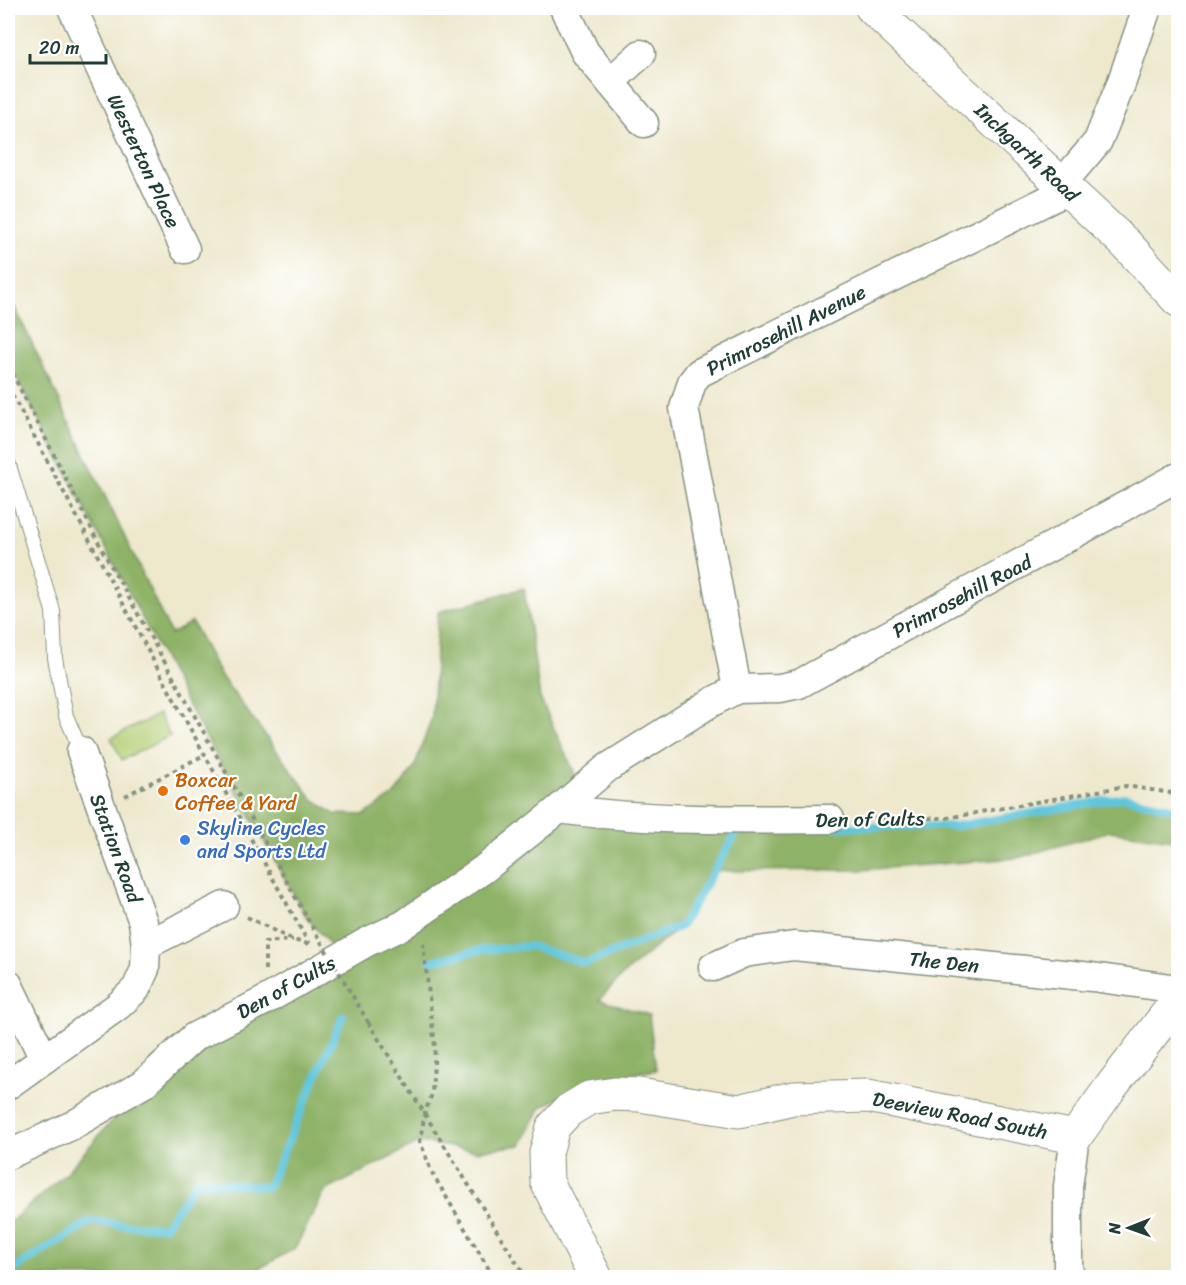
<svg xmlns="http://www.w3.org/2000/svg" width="1186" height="1285" font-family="Sriracha,sans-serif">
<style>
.green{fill:#b3cf75;stroke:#698654;stroke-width:1.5}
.forest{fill:#8eb266;stroke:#56784d;stroke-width:1.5}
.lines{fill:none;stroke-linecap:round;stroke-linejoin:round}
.stream{stroke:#60c6dd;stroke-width:8}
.lane-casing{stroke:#869280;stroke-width:16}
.street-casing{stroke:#869280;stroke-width:31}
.secondary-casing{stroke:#869280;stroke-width:35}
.path{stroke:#869280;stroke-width:4;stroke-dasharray:4.5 4.5;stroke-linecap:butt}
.lane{stroke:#fff;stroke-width:14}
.street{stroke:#fff;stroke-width:28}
.secondary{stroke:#fff;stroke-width:33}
.path-bridge{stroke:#869280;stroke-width:4;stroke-dasharray:4.5 4.5;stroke-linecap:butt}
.food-dot{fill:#e8710a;stroke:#fff;stroke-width:2}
.shop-dot{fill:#3f7fe0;stroke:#fff;stroke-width:2}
.labels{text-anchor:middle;stroke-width:4.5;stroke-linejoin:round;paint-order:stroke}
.street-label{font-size:20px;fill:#1f3d34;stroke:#fff}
.food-label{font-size:20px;fill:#c56008;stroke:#fff;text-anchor:start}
.shop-label{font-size:20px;fill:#366cbe;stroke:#fff;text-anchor:start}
</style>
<rect width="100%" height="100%" fill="#fff"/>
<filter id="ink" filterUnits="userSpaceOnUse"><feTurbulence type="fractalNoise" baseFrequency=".0167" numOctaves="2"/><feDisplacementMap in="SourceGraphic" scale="12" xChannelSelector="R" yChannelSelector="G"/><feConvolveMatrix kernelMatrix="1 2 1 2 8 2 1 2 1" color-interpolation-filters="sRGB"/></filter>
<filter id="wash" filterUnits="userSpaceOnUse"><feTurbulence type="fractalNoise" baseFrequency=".008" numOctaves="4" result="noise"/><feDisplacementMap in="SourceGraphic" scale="24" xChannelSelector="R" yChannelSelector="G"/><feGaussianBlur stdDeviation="1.35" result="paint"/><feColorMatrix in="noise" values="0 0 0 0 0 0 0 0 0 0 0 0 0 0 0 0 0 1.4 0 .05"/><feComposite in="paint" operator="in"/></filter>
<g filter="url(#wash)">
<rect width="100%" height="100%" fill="#eee8cd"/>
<path class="green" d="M159,714L170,736L122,760L111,738Z"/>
<path class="forest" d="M8,293L171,634L192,622L220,675L312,798L334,814L364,815L394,795L414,768L432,717L438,612L524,588L540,698L588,802L612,827L957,826L1124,797L1178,810V841L1110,831L1017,858L860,870L715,871L681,926L626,972L599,1000L649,1015L656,1070L596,1079L541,1107L521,1145L476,1151L420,1142L325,1191L295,1248L245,1277H8V1224L64,1175L120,1112L204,1043L350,968L307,918L186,702L8,361Z"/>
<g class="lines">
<g class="stream">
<path d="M833,827L957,826L1124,797L1178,810"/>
<path d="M431,961L481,950L530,946L586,963L681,926L740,827"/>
<path d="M8,1273L91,1221L124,1225L164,1227L197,1181L268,1187L343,1016"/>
</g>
</g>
</g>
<g filter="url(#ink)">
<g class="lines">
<g class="lane-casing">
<path id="lane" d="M8,462L53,611L55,658L66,716L81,751"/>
</g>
<g class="street-casing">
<g id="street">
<path d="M72,8L185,249"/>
<path d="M564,8L585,52L644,123"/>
<path d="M610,82L641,54"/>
<path d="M737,689L684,408L692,382L699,373L1060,194L1070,174L1098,141L1121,84L1147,8"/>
<path d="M559,809C649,821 739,820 830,819"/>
<path d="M146,945L224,906"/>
<path d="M713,967L744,953L794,946L1092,977L1178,989"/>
<path d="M8,984L44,1059"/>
<path d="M8,1085L118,1006L136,989L145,969L146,945L143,922L81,751"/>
<path d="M8,1155L73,1125L143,1084L194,1037L264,1001L367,942L403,925L484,869L559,809L607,768L712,702L737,689L780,688L799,684L1178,477"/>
<path d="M1071,1278L1068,1268V1186L1075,1137"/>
</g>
</g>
<g class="secondary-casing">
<g id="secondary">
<path d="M872,8L1125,243L1178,300"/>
<path d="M596,1278L547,1182L546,1153L553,1127L569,1110L589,1098L615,1094L639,1095L739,1111L793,1098L868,1096L1075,1137L1111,1087L1178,1000"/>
</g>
</g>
<g class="path">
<path d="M8,365L104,553L307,918"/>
<path d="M8,387L169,690L309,944"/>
<path d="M125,796L204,755"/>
<path d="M856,819L947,818L1126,786L1178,794"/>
<path d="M247,917L293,940L308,944"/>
<path d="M423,943L435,1047L432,1094L425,1112L420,1141L431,1171L494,1278"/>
<path d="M265,970V942L293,940"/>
<path d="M368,1022L526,1278"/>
</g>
<use href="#lane" class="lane"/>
<use href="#street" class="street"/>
<use href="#secondary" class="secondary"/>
<path class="path-bridge" d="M307,918L368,1022"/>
</g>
</g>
<circle class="food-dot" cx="163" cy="791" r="6"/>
<circle class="shop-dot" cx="185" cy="840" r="6"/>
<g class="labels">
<g class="street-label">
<text transform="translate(1027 152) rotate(43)" y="7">Inchgarth Road</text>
<text transform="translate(144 161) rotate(65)" y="7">Westerton Place</text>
<text transform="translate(786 330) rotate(-27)" y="7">Primrosehill Avenue</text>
<text transform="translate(962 596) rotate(-28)" y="7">Primrosehill Road</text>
<text transform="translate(870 819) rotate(-1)" y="7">Den of Cults</text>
<text transform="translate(116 848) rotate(70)" y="7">Station Road</text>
<text transform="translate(944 962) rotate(6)" y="7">The Den</text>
<text transform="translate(286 987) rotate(-29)" y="7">Den of Cults</text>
<text transform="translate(960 1115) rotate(11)" y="7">Deeview Road South</text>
</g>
<g class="food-label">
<text x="175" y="787">Boxcar<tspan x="175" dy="23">Coffee &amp; Yard</tspan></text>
</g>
<g class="shop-label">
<text x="197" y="835">Skyline Cycles<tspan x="197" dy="23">and Sports Ltd</tspan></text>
</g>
</g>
<rect width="1186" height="1285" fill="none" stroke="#fff" stroke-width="30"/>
<g transform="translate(1129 1228) rotate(269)" stroke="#ffffff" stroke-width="4.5" paint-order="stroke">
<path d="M0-4.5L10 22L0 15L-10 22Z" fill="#1f3d34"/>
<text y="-9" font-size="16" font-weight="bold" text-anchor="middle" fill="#1f3d34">N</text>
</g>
<path d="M30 54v9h76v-9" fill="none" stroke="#1f3d34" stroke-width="3"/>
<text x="39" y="54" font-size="18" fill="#1f3d34" stroke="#ffffff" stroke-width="4.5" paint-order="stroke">20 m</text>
</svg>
